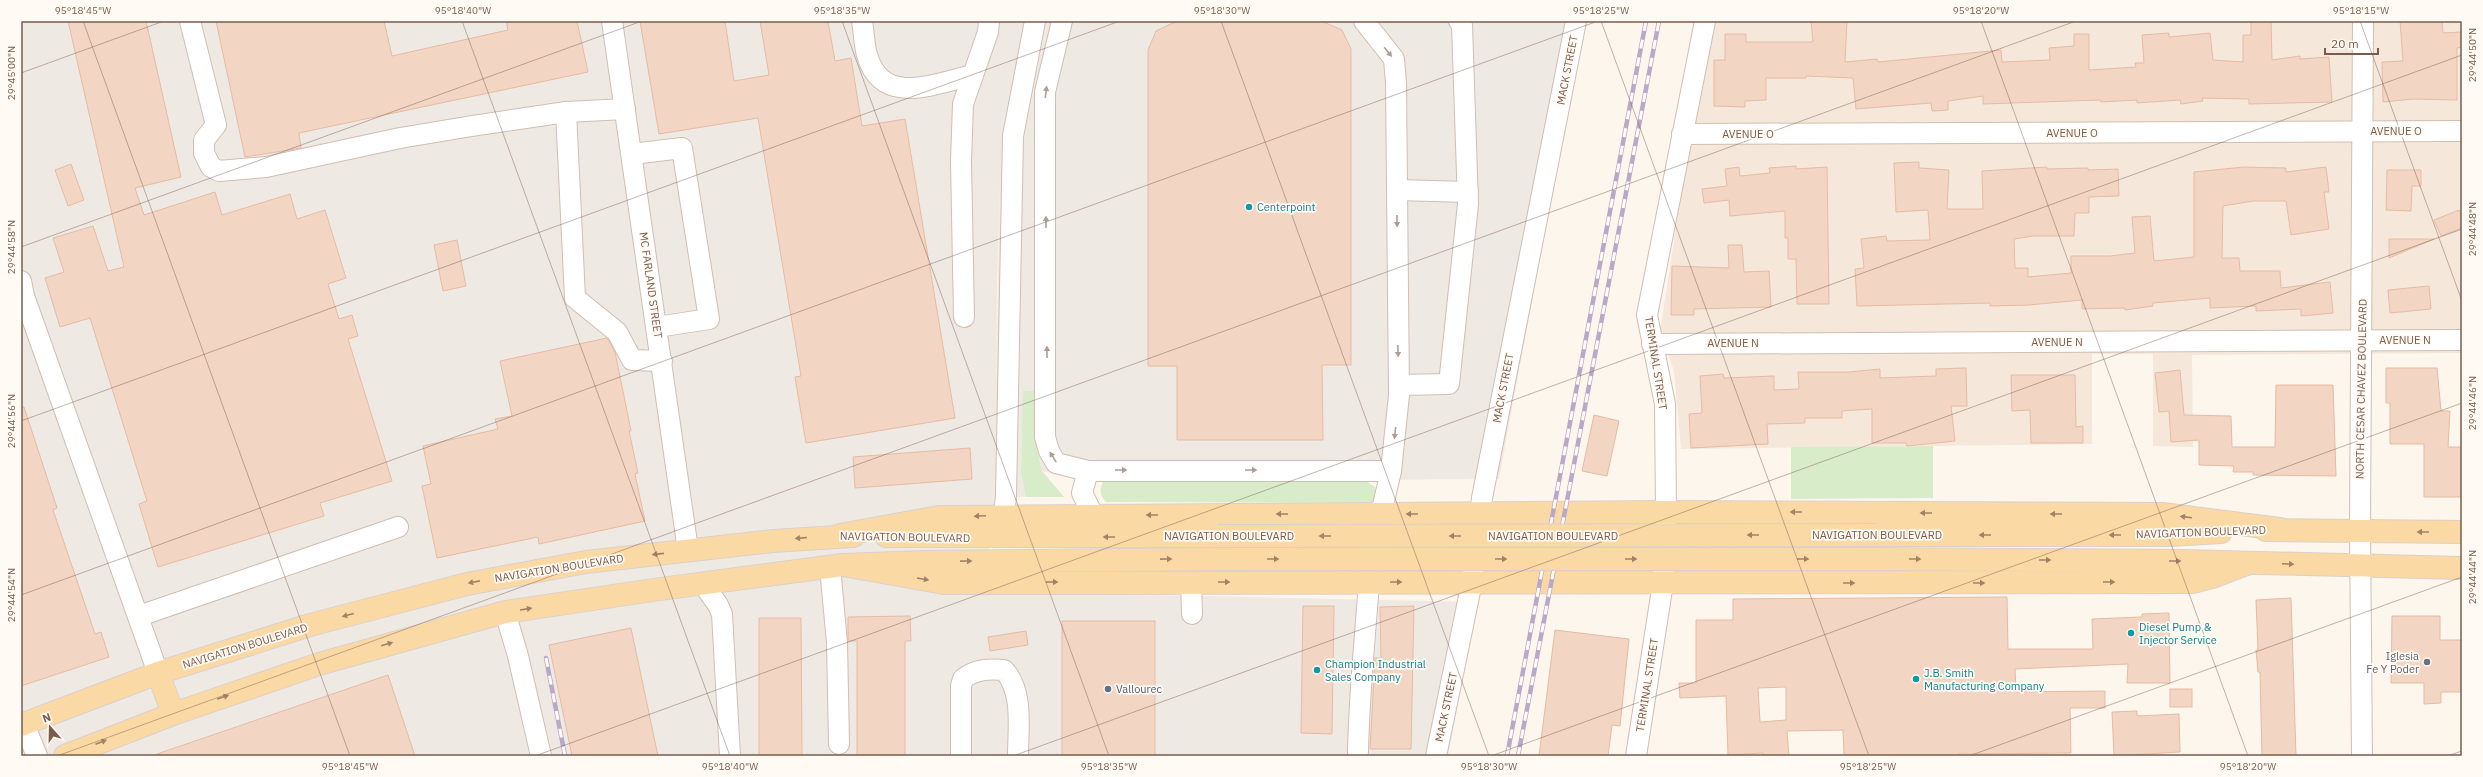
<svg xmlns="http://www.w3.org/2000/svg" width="2483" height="777" font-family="'IBM Plex Sans',sans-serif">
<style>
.residential{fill:#f5e8da}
.industrial{fill:#efe9e4;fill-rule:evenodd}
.green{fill:#d8ecc9}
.building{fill:#f3d5c3;stroke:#e6bba3;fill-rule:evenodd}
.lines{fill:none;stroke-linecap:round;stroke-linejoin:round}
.minor-casing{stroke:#d1beb0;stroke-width:22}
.major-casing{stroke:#dad1cd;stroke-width:24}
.minor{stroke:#fff;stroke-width:20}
.major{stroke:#fbd9a5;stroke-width:22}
.rail-casing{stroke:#b9a8c9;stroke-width:4.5}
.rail{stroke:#fffaf3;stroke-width:3;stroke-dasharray:9;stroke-linecap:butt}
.major-bridge-casing{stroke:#dad1cd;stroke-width:24;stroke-linecap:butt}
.major-bridge{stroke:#fbd9a5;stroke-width:22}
.oneway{fill:#af9d94}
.oneway2{fill:#a18267}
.ticks{fill:none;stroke:#7a5c4d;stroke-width:1;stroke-opacity:0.45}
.culture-dot{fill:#0f9aa8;stroke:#fffaf3;stroke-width:1.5}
.worship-dot{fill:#6b7280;stroke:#fffaf3;stroke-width:1.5}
.service-dot{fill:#5c6f8a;stroke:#fffaf3;stroke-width:1.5}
.labels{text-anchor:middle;stroke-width:3.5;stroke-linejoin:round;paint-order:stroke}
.street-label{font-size:11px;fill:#7a5c4d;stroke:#fffaf3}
.culture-label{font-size:11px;fill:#0d838f;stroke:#fffaf3;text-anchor:start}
.worship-label{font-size:11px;fill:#5b616d;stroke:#fffaf3;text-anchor:end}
.service-label{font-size:11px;fill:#4e5e75;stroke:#fffaf3;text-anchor:start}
.neatline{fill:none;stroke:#7a5c4d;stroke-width:1.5}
.ticks-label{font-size:10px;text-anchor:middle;fill:#7a5c4d}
</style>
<rect width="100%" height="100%" fill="#fdf6ec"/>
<path class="residential" d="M1713,21H2462V353L2192,355L2193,447L2153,446V354H2092V444L1681,449L1674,371L1660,332L1688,149Z"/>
<path class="industrial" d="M21,21H1584L1499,479L1103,482L1042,471L1037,449L1036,391H1024L1021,473L1026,497H995L984,591L1477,602L1448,756H21ZM1000,180L996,385V386L997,283Z"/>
<g class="green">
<path d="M1023,391H1036L1037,449L1042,471L1064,497H1026L1021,473Z"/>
<path d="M1933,446V498L1791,499V447Z"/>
<path d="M1366,481L1375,487L1377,496L1372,503L1106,502C1100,496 1099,490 1103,482Z"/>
</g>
<g class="building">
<path d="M68,21H146L181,177L135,188L144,215L215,192L222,215L290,194L297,219L325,210L346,278L328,284L339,319L352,315L358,336L348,339L392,481L320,503L324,516L158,567L139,504L147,501L90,318L60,327L45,278L64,272L53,238L93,226L108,271L124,267Z"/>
<path d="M216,21H384L392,56L508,30L506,21H577L588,72L299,133L301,148L245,157Z"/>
<path d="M640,21H725L734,81L769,75L760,21H828L835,61L851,58L862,126L905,119L955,418L806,443L795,377L801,376L758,118L659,134Z"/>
<path d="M1177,21H1321L1342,30L1351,49V365H1322L1323,440H1177V366H1148V50L1156,31Z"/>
<path d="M1811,21H1847L1845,62L1877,59L1878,62L2001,50L2002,62L2050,60L2049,48L2074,46V34H2089V70L2136,67L2135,63H2144L2142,35L2169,33V37L2210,33L2213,60L2243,62V35H2251V21H2271L2272,60L2300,56V59L2329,57L2332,102L2249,104V99L2202,98L2203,101L2181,104L2180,100L2137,103V100L2101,102L2100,100L1983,104V96L1948,101V110L1932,111L1931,103L1856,109L1853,78L1806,76V78H1766V100L1745,101V107L1714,106V60H1725V34H1746V42H1813Z"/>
<path d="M2400,21H2442L2443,33L2462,32V47L2457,48V100L2414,99L2383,102L2382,62L2403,61Z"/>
<path d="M1919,162V168L1949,170L1947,209H1983L1982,171L2047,167V169L2088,168V170L2118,169L2119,196L2089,197V213H2075L2074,236H2033L2014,239L2015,268H2028V277L2071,273V256H2110L2135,253L2132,217L2150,216L2154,261L2194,257V172L2244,167L2286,168V172L2326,167L2329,192H2324L2329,229L2291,235L2286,201H2253L2223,206L2222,258H2239L2240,271H2280L2281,288L2330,282L2333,313L2301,316V309L2256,311V306L2210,308V298L2153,303V306L2125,310V308L2082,309V300L2029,305L1990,306V303L1857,306L1855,269L1864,268L1861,239L1886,236L1887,241L1930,240L1928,210L1896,212L1894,163Z"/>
<path d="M71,164L84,200L68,206L55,170Z"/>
<path d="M1796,166V169L1827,167L1829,304H1797L1796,259H1788V238H1785V211L1730,216L1729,200L1704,203L1702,189L1727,186L1725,169L1739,167L1740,176L1770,173L1769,168Z"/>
<path d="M2387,170H2421V186H2412L2411,211L2386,210Z"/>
<path d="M2459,210L2462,217V228L2441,236L2434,220Z"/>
<path d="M2389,239H2434L2389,258Z"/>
<path d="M457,240L466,286L443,291L434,245Z"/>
<path d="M1728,245H1742L1744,272L1769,271L1771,307L1694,309V315H1671L1672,266L1729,268Z"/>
<path d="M2429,286L2431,309L2390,313L2388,290Z"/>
<path d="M607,338L615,352L631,431H629L638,473L635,474L645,521L539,544L538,537L437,558L422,486L431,484L423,446L498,429L495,419L512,416L500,361Z"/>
<path d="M1966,368L1967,406H1951L1955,441L1907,446L1906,443H1872V409L1842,411V418H1805V423L1767,424L1768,444L1691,448L1689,414L1702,413L1700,376L1723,374L1724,378L1774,376V390L1799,389L1798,372H1849L1880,369V378L1936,376V369Z"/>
<path d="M2386,368H2437L2441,411H2450L2448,447H2462V497H2424V444H2390V403H2386Z"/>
<path d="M2180,370L2184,415L2231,416L2232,447H2275L2276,385H2333L2336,476L2253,475V472H2233L2234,466L2199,465V440L2171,442L2169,411L2159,412L2155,373Z"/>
<path d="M2011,375H2075L2076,427L2083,426V443H2031L2030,410L2012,411Z"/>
<path d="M21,407H24L57,508L53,510L95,634L101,632L109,657L21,686Z"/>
<path d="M1594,415L1619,421L1607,476L1582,471Z"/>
<path d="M970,448L972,479L855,488L853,457Z"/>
<path d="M2007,597L2008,649H2093L2092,619L2142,617V614L2169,613L2170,683H2127L2128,664L2015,669L2016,692L2105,691V708H2070L2071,753L1958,754V756H1844L1843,730L1787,731L1789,756H1763V753L1728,755L1726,696L1680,698L1679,683H1696V620H1733V599ZM1786,687V720L1760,722L1758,688Z"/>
<path d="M2291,598L2296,756H2262L2260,672H2258L2256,650H2258L2256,600Z"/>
<path d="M1303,606H1334L1332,734L1301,733Z"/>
<path d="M1414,606L1411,749H1370L1375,658H1381L1380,607Z"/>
<path d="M910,616L911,641H905V756H857V641H848V617Z"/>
<path d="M2392,616H2440V640H2462V692H2441V703L2424,704V683H2391Z"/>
<path d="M759,618H801L802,756H759Z"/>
<rect x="1062" y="621" width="93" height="135"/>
<path d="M631,628L658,756H572L549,645Z"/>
<path d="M1555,630L1629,639L1620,726L1612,725L1608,756H1539Z"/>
<path d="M1026,631L1028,645L990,651L988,637Z"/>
<path d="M388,675L415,756H157V754Z"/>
<rect x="2170" y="689" width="22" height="18"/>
<path d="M2137,711V716L2179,714L2180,752L2114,756L2112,712Z"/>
</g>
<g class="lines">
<g class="minor-casing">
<g id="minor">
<path d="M190,21L216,125L204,140V153L211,167L219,171L266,167L400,138L472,126L566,112L625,109"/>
<path d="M612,21L688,550"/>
<path d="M862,21C864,32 864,44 867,55C882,108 937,83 973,75"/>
<path d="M1062,21L1045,92V437L1049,451L1056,463L1088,471"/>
<path d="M1364,21L1394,59L1396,83L1399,395L1391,471"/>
<path d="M566,112L575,298L617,332L632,360L662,361"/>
<path d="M1682,134L2462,131"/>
<path d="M632,154L682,148L709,319L657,327"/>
<path d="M1397,190L1468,192"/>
<path d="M21,281L24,296L158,673"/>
<path d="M964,317L961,161L963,104L988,32L989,21"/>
<path d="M1652,344L2462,340"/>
<path d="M1399,385L1449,384L1468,204L1462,25L1459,21"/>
<path d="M1004,515L1006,496L1013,136L1035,21"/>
<path d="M1093,515L1082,493L1088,471H1391L1381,514"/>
<path d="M830,567L837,643L839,744"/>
<path d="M1191,582L1192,614"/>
<path d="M703,584L718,605L722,614L730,756"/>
<path d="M505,612L518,656L541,756"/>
<path d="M139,616L398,527"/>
<path d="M24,724L37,756"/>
<path d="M1358,752C1359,695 1365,639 1369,582"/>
<path d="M961,756V686L963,679C975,669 989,669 1004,670C1024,692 1018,729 1018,756"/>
<path d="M1436,756L1472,582L1482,498L1576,21"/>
<path d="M1636,756L1663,583L1666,512L1665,404L1647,315L1705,21"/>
<path d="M2362,756L2360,531L2363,21"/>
</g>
</g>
<g class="major-casing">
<g id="major">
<path d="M2266,530L2462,532"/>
<path d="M840,535L939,517L1666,512L2162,514L2280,529"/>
<path d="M1876,535H2170L2221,532"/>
<path d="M886,536H1218"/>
<path d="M1876,559L2183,561L2462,568"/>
<path d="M843,565L944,583L2193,582L2212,577L2249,563"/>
<path d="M158,673L173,714"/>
<path d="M21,725L158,673L310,625L467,584L586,562L773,541L853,536"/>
<path d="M65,756L173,714L319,664L505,612L660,589L843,565L924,562L1220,559"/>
</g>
</g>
<use href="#minor" class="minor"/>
<use href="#major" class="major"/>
<g class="rail-casing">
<g id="rail">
<path d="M546,658L565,756"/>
<path d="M1507,756L1646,21"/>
<path d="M1518,756L1659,21"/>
</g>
</g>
<use href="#rail" class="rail"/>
<g class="major-bridge-casing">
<g id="major-bridge">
<path d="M1218,536L1876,535"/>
<path d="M1220,559H1876"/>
</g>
</g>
<use href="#major-bridge" class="major-bridge"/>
</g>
<defs><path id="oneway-solid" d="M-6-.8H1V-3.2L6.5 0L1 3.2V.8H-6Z"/></defs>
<g class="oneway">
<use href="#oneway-solid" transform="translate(1388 52) rotate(51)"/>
<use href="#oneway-solid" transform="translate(1046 92) rotate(-83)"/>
<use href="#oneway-solid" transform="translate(1397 221) rotate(89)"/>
<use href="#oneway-solid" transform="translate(1046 222) rotate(-90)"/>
<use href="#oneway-solid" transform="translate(1398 351) rotate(89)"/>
<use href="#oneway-solid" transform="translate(1047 352) rotate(-90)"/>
<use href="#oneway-solid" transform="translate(1395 433) rotate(96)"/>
<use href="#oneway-solid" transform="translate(1053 457) rotate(-122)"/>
<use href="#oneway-solid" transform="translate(1121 470)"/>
<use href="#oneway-solid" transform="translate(1251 470)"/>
</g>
<g class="oneway2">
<use href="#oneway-solid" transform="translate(1796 512) rotate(-180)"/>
<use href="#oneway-solid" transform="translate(1926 513) rotate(-180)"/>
<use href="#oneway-solid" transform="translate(1282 514) rotate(180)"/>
<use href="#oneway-solid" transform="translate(1412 514) rotate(180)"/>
<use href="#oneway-solid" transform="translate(2056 514) rotate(-180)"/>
<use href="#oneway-solid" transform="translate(1152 515) rotate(-180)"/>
<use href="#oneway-solid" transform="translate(980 516) rotate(178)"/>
<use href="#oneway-solid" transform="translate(2186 517) rotate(-173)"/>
<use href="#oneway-solid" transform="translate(2423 532) rotate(180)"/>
<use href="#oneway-solid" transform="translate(1753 535) rotate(180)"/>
<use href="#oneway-solid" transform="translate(1985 535) rotate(180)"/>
<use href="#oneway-solid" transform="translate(2115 535) rotate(180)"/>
<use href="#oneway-solid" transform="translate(1325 536) rotate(180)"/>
<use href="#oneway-solid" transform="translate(1455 536) rotate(180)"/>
<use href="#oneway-solid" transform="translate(1109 537) rotate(180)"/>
<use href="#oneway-solid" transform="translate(801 538) rotate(175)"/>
<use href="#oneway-solid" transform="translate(658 554) rotate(174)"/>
<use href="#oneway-solid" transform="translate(1166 559) rotate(-1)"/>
<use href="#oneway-solid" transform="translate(1273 559)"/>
<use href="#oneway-solid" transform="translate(1501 559)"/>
<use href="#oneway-solid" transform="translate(1631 559)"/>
<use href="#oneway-solid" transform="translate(1803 559)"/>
<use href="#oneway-solid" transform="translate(1915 559)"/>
<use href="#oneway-solid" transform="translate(2045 560)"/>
<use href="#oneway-solid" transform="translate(966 561) rotate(-1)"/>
<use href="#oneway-solid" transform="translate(2175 561)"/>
<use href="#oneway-solid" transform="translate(2288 564) rotate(2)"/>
<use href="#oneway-solid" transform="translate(923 579) rotate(10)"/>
<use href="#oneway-solid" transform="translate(474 582) rotate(169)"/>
<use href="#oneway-solid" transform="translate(1052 582)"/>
<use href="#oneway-solid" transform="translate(1224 582)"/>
<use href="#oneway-solid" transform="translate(1396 582)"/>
<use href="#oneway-solid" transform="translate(2109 582)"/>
<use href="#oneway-solid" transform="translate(1849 583)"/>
<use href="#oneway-solid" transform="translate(1979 583)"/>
<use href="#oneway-solid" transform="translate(526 609) rotate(-9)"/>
<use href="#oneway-solid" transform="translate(348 615) rotate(165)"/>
<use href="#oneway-solid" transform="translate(387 644) rotate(-16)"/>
<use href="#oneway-solid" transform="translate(223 697) rotate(-19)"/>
<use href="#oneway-solid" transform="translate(101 742) rotate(-21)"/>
</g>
<path class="ticks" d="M83,21L350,756M462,21L730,756M842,21L1109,756M1221,21L1489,756M1601,21L1869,756M1981,21L2248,756M2360,21L2462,301M21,73L164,21M21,247L642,21M21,421L1120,21M21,595L1598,21M57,756L2076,21M535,756L2462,55M1013,756L2462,229M1491,756L2462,403M1969,756L2462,577M2447,756L2462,751"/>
<g class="culture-dot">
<circle cx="1249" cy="207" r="4"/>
<circle cx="2131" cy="633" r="4"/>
<circle cx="1317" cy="670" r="4"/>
<circle cx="1916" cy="679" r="4"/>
</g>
<circle class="worship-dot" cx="2427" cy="662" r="4"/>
<circle class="service-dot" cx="1108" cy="689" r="4"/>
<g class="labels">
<g class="street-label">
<text transform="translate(1567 70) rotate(-79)" y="4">MACK STREET</text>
<text x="2396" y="135">AVENUE O</text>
<text x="2072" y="137">AVENUE O</text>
<text x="1748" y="138">AVENUE O</text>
<text transform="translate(651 285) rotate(82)" y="4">MC FARLAND STREET</text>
<text x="2405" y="344">AVENUE N</text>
<text x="2057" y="346">AVENUE N</text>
<text x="1733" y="347">AVENUE N</text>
<text transform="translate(1656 363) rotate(81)" y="4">TERMINAL STREET</text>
<text transform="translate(1503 388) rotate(-79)" y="4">MACK STREET</text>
<text transform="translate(2361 389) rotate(-89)" y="4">NORTH CESAR CHAVEZ BOULEVARD</text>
<text transform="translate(2201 532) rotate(-2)" y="4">NAVIGATION BOULEVARD</text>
<text x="1877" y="539">NAVIGATION BOULEVARD</text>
<text x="1229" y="540">NAVIGATION BOULEVARD</text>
<text x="1553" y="540">NAVIGATION BOULEVARD</text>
<text transform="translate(905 537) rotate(1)" y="4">NAVIGATION BOULEVARD</text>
<text transform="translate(559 568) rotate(-9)" y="4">NAVIGATION BOULEVARD</text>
<text transform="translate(245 646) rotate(-17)" y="4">NAVIGATION BOULEVARD</text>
<text transform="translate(1647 685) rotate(-81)" y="4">TERMINAL STREET</text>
<text transform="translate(1446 707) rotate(-78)" y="4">MACK STREET</text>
</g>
<g class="culture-label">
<text x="1257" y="211">Centerpoint</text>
<text x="2139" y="631">Diesel Pump &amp;<tspan x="2139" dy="13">Injector Service</tspan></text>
<text x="1325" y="668">Champion Industrial<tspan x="1325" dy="13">Sales Company</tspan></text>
<text x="1924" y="677">J.B. Smith<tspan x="1924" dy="13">Manufacturing Company</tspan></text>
</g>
<g class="worship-label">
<text x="2419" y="660">Iglesia<tspan x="2419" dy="13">Fe Y Poder</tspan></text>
</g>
<g class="service-label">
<text x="1116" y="693">Vallourec</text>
</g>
</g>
<rect width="2483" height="777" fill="none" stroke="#fffaf3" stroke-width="44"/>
<g transform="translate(50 727) rotate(340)" stroke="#fffaf3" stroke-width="3" paint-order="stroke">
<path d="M0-3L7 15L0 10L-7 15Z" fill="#7a5c4d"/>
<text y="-6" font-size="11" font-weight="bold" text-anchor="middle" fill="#7a5c4d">N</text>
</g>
<path d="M2325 48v6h53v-6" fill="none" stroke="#7a5c4d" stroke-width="2"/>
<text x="2331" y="48" font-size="12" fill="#7a5c4d" stroke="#fffaf3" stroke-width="3" paint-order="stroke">20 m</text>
<rect x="22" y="22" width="2439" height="733" class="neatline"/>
<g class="ticks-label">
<text x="83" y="14">95°18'45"W</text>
<text x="463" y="14">95°18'40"W</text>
<text x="842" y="14">95°18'35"W</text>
<text x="1222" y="14">95°18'30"W</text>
<text x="1601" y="14">95°18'25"W</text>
<text x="1981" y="14">95°18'20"W</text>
<text x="2361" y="14">95°18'15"W</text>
<text transform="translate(2472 55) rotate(-90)" y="4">29°44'50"N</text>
<text transform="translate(11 73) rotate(-90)" y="4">29°45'00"N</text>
<text transform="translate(2472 229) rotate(-90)" y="4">29°44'48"N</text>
<text transform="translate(11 247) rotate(-90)" y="4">29°44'58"N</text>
<text transform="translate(2472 403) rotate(-90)" y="4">29°44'46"N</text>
<text transform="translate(11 421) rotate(-90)" y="4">29°44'56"N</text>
<text transform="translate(2472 577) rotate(-90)" y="4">29°44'44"N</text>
<text transform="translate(11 595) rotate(-90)" y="4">29°44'54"N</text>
<text x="350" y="770">95°18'45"W</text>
<text x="730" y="770">95°18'40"W</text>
<text x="1109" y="770">95°18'35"W</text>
<text x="1489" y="770">95°18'30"W</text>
<text x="1868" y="770">95°18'25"W</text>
<text x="2248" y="770">95°18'20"W</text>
</g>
</svg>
